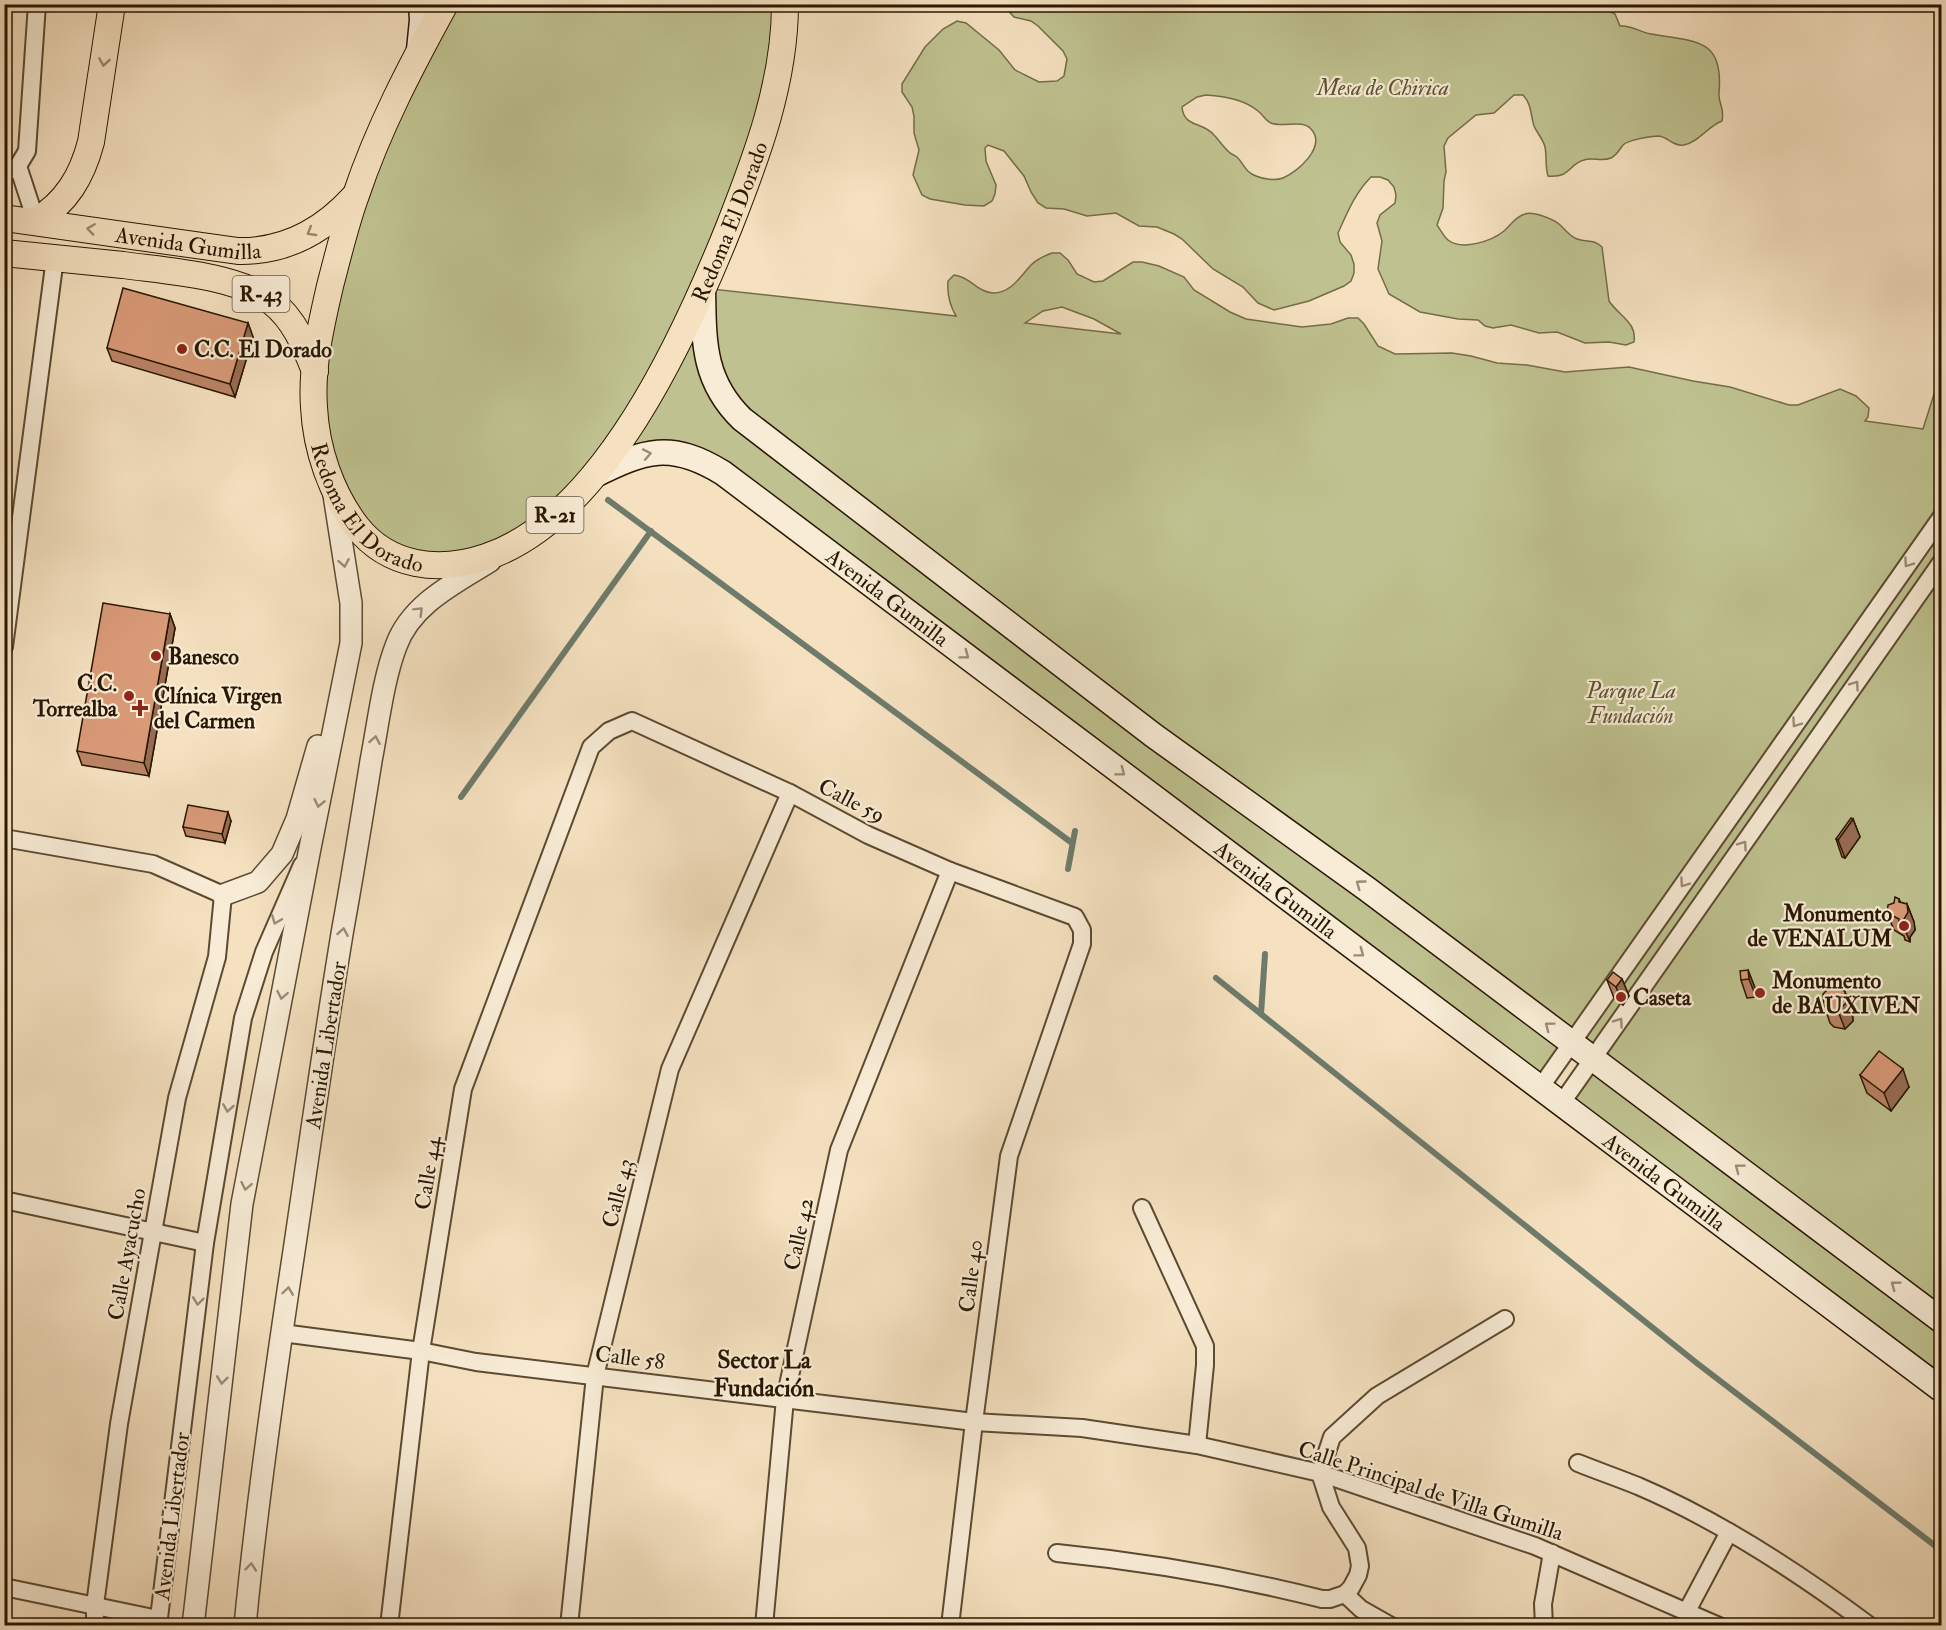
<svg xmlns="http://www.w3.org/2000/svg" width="1946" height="1630" font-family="'IM FELL Double Pica',serif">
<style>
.green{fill:#bfc290;stroke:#746c48;stroke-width:1.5;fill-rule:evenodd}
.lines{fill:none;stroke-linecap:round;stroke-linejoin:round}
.stream{stroke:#6e7b6b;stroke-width:6}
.minor-casing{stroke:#5c4a31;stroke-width:20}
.tertiary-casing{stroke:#5c4a31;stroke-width:24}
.secondary-casing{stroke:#291701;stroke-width:27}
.primary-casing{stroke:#291701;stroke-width:28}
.minor{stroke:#f8ecd6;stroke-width:16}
.tertiary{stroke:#f8ecd6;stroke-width:21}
.secondary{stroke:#f8ecd6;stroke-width:24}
.primary{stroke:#f5e1c0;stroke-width:26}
.wall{fill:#bb8467;stroke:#291701;stroke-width:1.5}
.shaded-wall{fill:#986c54;stroke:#291701;stroke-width:1.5}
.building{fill:#d99a78;stroke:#291701;stroke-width:1.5}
.oneway{stroke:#99866a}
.oneway2{stroke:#9b8c76}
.poi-dot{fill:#8f2418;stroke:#f8ecd6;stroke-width:2}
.labels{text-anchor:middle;stroke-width:4.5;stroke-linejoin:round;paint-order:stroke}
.shield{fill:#f8ecd6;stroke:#675741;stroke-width:1.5}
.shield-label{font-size:21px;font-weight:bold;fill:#291701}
.park-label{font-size:22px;font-style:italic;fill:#5e5333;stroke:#f8ecd6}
.street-label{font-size:22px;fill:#291701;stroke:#f8ecd6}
.poi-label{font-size:22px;font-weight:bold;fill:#291701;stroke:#f8ecd6;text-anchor:start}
.neighbourhood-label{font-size:24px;font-weight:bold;fill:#291701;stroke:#f8ecd6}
</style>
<rect width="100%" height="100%" fill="#f5e1c0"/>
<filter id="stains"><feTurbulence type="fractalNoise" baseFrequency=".00333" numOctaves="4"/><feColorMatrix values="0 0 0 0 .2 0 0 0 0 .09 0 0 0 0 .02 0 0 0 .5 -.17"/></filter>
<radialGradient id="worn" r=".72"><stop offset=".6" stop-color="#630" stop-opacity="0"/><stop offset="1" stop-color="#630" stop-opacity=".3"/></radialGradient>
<g class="green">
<path d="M1605,4L1607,10L1615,14L1620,26C1632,25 1639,32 1651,34C1695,42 1724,37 1719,93C1718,103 1725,108 1722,121C1708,126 1699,142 1684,145C1674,147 1668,137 1659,136C1651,136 1628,140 1623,145C1619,150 1617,155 1611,158C1602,162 1593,157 1584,160C1568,164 1572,178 1548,176C1545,166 1547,157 1545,147C1543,139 1537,133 1534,126C1530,113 1532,105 1523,95H1514L1494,113L1476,115L1448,138L1444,146L1446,172L1444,181L1443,208L1437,225C1440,229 1444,237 1448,240C1462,251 1492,241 1504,231C1511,225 1516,216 1525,214C1533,211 1553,219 1559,224C1565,229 1569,236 1577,239C1588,243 1592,238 1602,247L1609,301C1619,316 1637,322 1634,342L1626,345L1609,342L1585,343L1557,332L1539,333L1511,325L1493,328L1485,326L1478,320L1458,319L1420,312L1389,294L1378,269L1382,241L1377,223L1380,215L1395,203L1396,195L1394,187L1388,180L1380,177H1371C1355,193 1347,213 1338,233L1340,242L1351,255L1354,264V273L1351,281L1344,286L1309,301L1274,310L1258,303L1243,287L1213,269L1182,239L1174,234L1157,227L1139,226L1116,213L1087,216L1064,209L1046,208L1038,203L1031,192L1024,176L1004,151L988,145L985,148L986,161L996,185L995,194L992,201L984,206L965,205L930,199L922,195L913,175L919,150L914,133V116L912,107L902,92V84L925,47L943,29L957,21L966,23L999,50L1015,70L1039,82L1057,81L1064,76L1067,59L1063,51L1038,26L1031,21L1014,17L1003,5ZM1206,95C1223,96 1245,100 1258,111C1263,115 1266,121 1271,123C1283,128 1302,119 1311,129C1327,146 1298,172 1283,178C1275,181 1263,179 1256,176C1245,172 1244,164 1237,157C1234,155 1231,154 1229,152C1223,147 1219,140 1214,135C1202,121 1184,128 1182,107L1197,97Z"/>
<path d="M451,5H779L770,85L668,350L559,505L466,557L392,550L347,502L319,406L351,227Z"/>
<path d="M1052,253H1060L1068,260L1077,274L1094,282L1103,281L1133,262H1142L1159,266L1184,277L1194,290L1230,312L1246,319L1302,327L1331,324L1348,318H1358L1364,324L1378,346L1395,354L1452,353L1471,356L1497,363L1527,365L1565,372L1629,367L1693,381L1730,387L1789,405H1798L1840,389L1856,396L1869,408L1868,417L1865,421L1923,429L1941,372V1321L732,409L703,288L956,316C950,306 947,294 948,281L954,275C971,277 977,292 993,293C1011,293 1020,277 1031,265C1037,259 1044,256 1052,253ZM1062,307L1094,319L1121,334L1025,323L1043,311Z"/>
<path d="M693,319L713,388L1569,1044L1539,1086L724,470L621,448Z"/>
<path d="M1593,1061L1941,1324V1386L1564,1104Z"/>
</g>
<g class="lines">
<g class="stream">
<path d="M608,500L1072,843"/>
<path d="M461,797L651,531"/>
<path d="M1068,869L1075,831"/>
<path d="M1216,978L1698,1364L1942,1551"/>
<path d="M1261,1014L1265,954"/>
</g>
<g class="minor-casing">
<g id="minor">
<path d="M18,166L36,221"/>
<path d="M4,174L18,166L27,151L37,4"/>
<path d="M4,647L55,258"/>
<path d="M4,838L153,864L223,895L217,957L177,1098L153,1232L119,1424L95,1605V1626"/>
<path d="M1540,1088L1942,516"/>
<path d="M1561,1104L1942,561"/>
<path d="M4,1200L205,1243"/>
<path d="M1142,1208L1205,1346V1365L1197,1445"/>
<path d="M282,1333L421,1351L476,1362L974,1422L1082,1428L1197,1445L1320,1473L1535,1546L1719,1626"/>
<path d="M1578,1463C1598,1471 1618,1478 1638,1486C1720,1521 1798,1572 1870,1626"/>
<path d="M1057,1553C1147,1562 1235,1577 1322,1599H1330L1345,1594L1351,1588L1358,1575L1360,1566L1357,1548L1331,1507L1320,1473L1332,1437L1377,1396L1505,1319"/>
<path d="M4,1587L158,1619"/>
<path d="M1345,1594L1361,1609L1391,1626"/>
<path d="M1687,1611L1729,1532"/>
<path d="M158,1626L205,1243L243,1018L264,952L302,865"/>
<path d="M389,1626L421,1351L463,1089L591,747L609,731L632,721L790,793L868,835L950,871L1075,917L1082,930V944L1009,1156L974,1422L950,1626"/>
<path d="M569,1626L595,1376L670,1069L790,793"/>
<path d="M764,1626L785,1399L839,1150L950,871"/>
<path d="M1544,1626L1543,1604L1552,1553"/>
</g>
</g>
<g class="tertiary-casing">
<g id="tertiary">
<path d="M223,895L258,882L282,854L297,819L318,746"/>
<path d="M193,1626L242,1204L310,848L351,643V603L334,495"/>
<path d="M245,1626C257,1500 275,1376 294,1251C310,1143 325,1036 343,928C353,873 362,817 371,761C378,725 383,680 396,646C411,604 455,583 490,561"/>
</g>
</g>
<g class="secondary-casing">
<g id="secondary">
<path d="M419,50L422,20L421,4"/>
<path d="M703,288C704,340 702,380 742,419L1153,735L1367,889L1942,1321"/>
<path id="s1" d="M593,476C645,450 671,441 723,473L1942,1390"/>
</g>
</g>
<g class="primary-casing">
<g id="primary">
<path id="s2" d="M445,4C411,66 378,129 356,195C345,225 338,256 330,286C321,325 311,367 314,407C316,449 331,493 357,527C389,567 439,573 486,557C604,518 686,334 729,227C757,156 785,82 785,4"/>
<path id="s3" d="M4,218L238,251C285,252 323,231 354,197"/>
<path d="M36,221C67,202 82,176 91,142L112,4"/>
<path d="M4,253C44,257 83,261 123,265C166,271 237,275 272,302C294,319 305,346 315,371"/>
</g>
</g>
<use href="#minor" class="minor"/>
<use href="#tertiary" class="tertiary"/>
<use href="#secondary" class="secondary"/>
<use href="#primary" class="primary"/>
</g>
<g class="wall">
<path d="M248,323L253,337L235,397L112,361L107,348Z"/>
<path d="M170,614L175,628L149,776L82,765L77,751Z"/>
<path d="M1853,819L1860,837L1845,858L1842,857L1836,839Z"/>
<path d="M231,821L225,843L186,836L183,827Z"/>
<path d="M1899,899L1900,902L1907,904L1914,922L1915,930L1910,937V942L1905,940L1904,936L1894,930L1887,913L1894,903Z"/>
<path d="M1748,970L1755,988L1756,997L1747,998L1741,980Z"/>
<path d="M1622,979L1629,996L1623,1005L1614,998L1607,980Z"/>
<path d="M1845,992L1852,1010L1853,1021L1845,1029L1834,1027L1830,1023L1824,1005Z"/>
<path d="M1860,1075L1909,1087L1891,1111L1867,1093Z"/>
</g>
<g class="shaded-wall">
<path d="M248,323L253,337L235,397L230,384Z"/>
<path d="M170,614L175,628L149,776L144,763Z"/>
<path d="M228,812L231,821L225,843L222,834Z"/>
<path d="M1853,819L1860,837L1845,858L1838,840Z"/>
<path d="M1899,899L1905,916L1907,904L1914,922L1915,930L1910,937V942L1903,924Z"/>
<path d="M1748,970L1755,988L1756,997L1749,979Z"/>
<path d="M1622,979L1629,996L1623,1005L1616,987Z"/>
<path d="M1845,992L1852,1010L1853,1021L1845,1029L1838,1011Z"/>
<path d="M1903,1069L1909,1087L1891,1111L1884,1093Z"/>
</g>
<g class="building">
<path d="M123,288L248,323L230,384L107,348Z"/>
<path d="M103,603L170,614L144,763L77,751Z"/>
<path d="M188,805L228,812L222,834L183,827Z"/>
<path d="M1851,818L1853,819L1838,840L1836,839Z"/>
<path d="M1895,897L1899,899V902L1907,904L1908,912L1904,919L1903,924L1899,922V919L1887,913L1888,905L1894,903Z"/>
<path d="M1748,970L1749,979L1741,980L1740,971Z"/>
<path d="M1613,972L1622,979L1616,987L1607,980Z"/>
<path d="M1830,987L1841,988L1845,992L1846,1003L1838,1011L1828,1009L1824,1005L1823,994Z"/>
<path d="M1879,1051L1903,1069L1884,1093L1860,1075Z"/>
<path d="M1940,1183H1941V1197L1939,1195L1938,1187Z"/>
</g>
<defs><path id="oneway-chevron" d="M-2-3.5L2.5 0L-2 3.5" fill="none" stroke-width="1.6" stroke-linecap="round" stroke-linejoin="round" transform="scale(1.5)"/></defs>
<g class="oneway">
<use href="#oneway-chevron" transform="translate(104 62) rotate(99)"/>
<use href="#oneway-chevron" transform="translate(91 229) rotate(-172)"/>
<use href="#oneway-chevron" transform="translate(311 232) rotate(149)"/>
</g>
<g class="oneway2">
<use href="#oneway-chevron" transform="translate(647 454) rotate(-11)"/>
<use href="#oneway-chevron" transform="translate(344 563) rotate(80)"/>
<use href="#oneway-chevron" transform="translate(1908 563) rotate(125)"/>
<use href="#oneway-chevron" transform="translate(419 611) rotate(-45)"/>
<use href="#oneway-chevron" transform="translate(965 655) rotate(37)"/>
<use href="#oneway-chevron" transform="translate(1855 685) rotate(-55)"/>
<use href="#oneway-chevron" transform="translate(1796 723) rotate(125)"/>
<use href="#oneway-chevron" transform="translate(375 740) rotate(-80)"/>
<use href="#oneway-chevron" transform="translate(1121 772) rotate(37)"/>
<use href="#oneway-chevron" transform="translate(319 803) rotate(102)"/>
<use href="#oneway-chevron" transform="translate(1743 845) rotate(-55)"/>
<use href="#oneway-chevron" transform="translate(1684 883) rotate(125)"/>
<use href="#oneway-chevron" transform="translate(1360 884) rotate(-144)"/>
<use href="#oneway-chevron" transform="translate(276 920) rotate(112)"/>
<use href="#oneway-chevron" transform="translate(343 932) rotate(-80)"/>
<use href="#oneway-chevron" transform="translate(1360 953) rotate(37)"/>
<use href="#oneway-chevron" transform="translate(282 995) rotate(101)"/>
<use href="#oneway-chevron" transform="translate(1619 1022) rotate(-55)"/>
<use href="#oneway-chevron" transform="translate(1549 1026) rotate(-143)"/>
<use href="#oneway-chevron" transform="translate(228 1108) rotate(99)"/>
<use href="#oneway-chevron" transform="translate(1739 1168) rotate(-143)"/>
<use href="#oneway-chevron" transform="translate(246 1186) rotate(101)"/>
<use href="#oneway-chevron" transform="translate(1895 1285) rotate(-143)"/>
<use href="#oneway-chevron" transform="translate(288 1291) rotate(-82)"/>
<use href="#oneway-chevron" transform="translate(198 1301) rotate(97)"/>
<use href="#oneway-chevron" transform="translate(222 1380) rotate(97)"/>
<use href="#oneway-chevron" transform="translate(251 1567) rotate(-84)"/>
</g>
<g class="poi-dot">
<circle cx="182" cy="349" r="6"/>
<circle cx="156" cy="656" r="6"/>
<circle cx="129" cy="696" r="6"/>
<path d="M137 699h6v6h6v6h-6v6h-6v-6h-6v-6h6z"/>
<circle cx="1904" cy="926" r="6"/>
<circle cx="1760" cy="993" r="6"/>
<circle cx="1621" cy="997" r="6"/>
</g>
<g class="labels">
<g class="shield">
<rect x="232.5" y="276" width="57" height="36" rx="4.5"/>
<rect x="526.5" y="497" width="57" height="36" rx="4.5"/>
</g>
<g class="shield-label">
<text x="261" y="301">R-43</text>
<text x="555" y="522">R-21</text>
</g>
<g class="park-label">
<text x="1383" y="95">Mesa de Chirica</text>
<text x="1631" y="698">Parque La<tspan x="1631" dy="25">Fundación</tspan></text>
</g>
<g class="street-label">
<text dy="8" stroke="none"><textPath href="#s2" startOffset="1125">Redoma El Dorado</textPath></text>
<text dy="8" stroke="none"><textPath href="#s3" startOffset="186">Avenida Gumilla</textPath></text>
<text dy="8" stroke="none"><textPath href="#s2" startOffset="550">Redoma El Dorado</textPath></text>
<text dy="8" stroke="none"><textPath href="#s1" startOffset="345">Avenida Gumilla</textPath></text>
<text transform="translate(852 800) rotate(27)" y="8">Calle 59</text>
<text dy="8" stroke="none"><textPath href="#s1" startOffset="831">Avenida Gumilla</textPath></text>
<text transform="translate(325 1045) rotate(-81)" y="8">Avenida Libertador</text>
<text transform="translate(427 1173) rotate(-81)" y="8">Calle 44</text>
<text dy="8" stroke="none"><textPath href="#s1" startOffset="1317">Avenida Gumilla</textPath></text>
<text transform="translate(617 1193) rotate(-76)" y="8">Calle 43</text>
<text transform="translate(798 1234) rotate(-78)" y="8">Calle 42</text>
<text transform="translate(126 1254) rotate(-80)" y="8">Calle Ayacucho</text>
<text transform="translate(970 1276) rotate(-83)" y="8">Calle 40</text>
<text transform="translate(630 1357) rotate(7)" y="8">Calle 58</text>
<text transform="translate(1431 1490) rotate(18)" y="8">Calle Principal de Villa Gumilla</text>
<text transform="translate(171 1516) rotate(-83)" y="8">Avenida Libertador</text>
</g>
<g class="poi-label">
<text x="194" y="357">C.C. El Dorado</text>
<text x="168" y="664">Banesco</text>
<text x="117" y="691" text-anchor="end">C.C.<tspan x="117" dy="25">Torrealba</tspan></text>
<text x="154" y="703">Clínica Virgen<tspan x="154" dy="25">del Carmen</tspan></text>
<text x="1892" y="921" text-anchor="end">Monumento<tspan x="1892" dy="25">de VENALUM</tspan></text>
<text x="1772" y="988">Monumento<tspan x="1772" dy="25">de BAUXIVEN</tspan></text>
<text x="1633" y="1005">Caseta</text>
</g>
<g class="neighbourhood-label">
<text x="764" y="1368">Sector La<tspan x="764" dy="28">Fundación</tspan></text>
</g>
</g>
<rect width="1946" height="1630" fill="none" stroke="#f5e1c0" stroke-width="24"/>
<rect x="6" y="6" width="1934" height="1618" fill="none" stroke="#291701" stroke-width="3"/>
<rect x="12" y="12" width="1922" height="1606" fill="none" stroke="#291701" stroke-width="1.5"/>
<rect width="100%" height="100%" filter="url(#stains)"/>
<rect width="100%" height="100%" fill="url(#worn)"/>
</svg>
